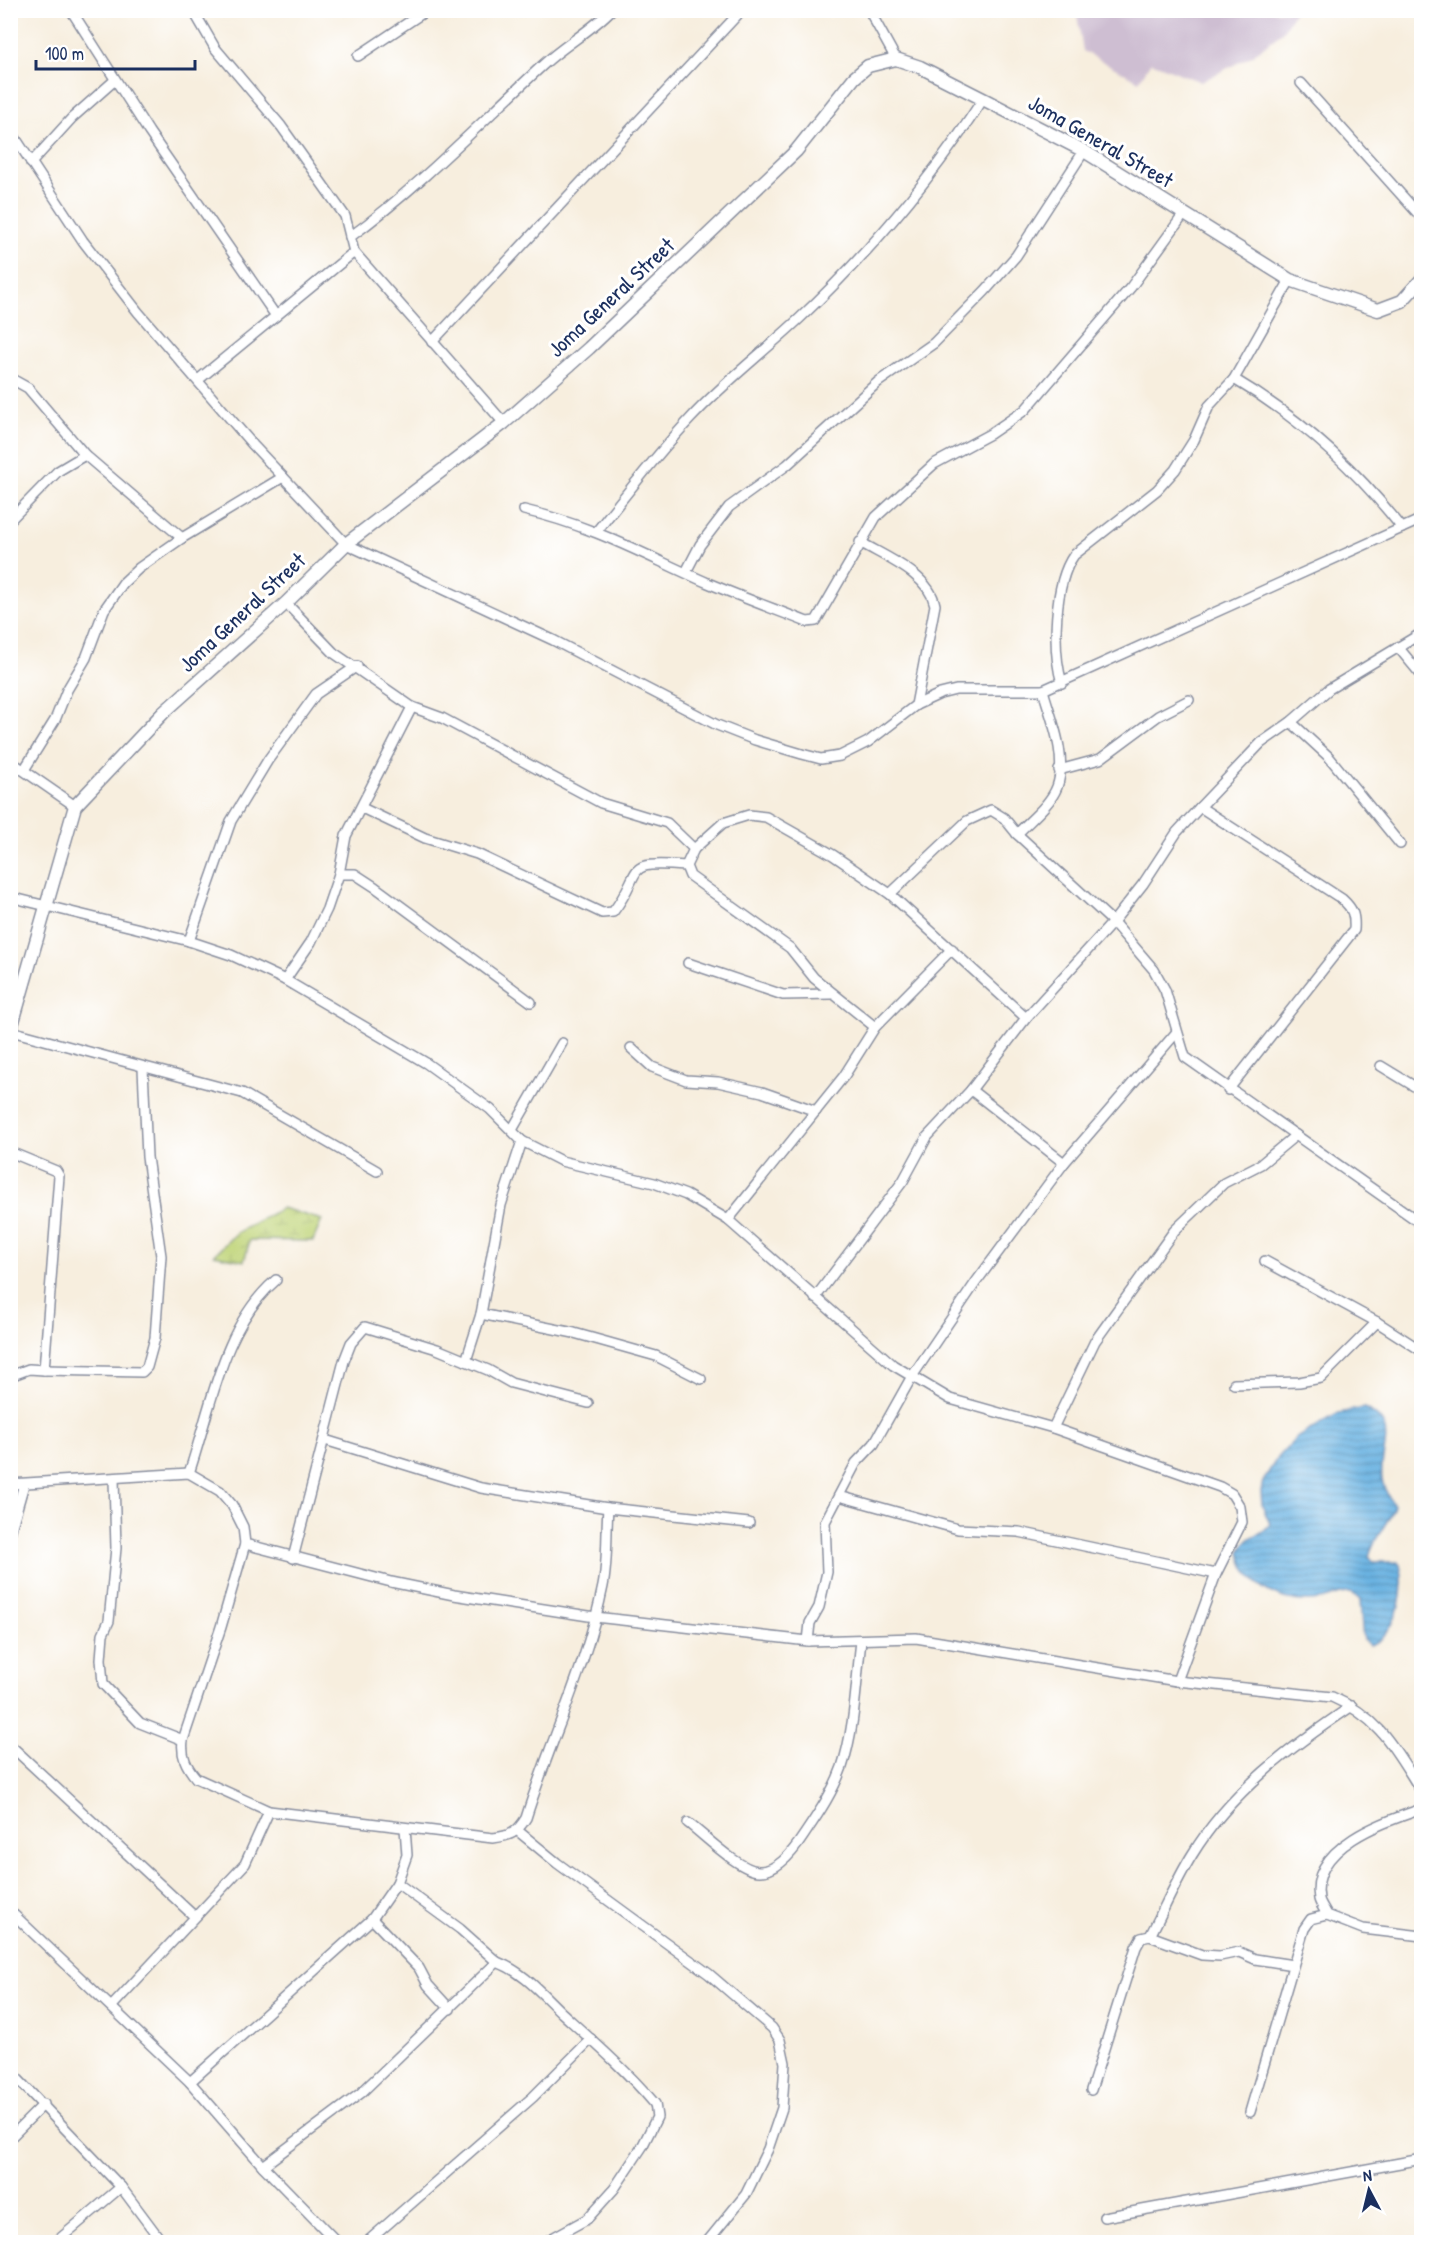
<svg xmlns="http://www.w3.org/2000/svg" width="1432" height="2253" font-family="'Patrick Hand',sans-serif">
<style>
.industrial{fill:#cebed2}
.wetland{fill:url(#wetland-marsh);stroke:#6d826a;stroke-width:1.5}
.water{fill:url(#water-rules);stroke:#4371a0;stroke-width:1.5}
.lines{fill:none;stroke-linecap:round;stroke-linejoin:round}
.minor-casing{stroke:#898e9e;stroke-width:12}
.tertiary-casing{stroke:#898e9e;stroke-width:15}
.minor{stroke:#fff;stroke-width:9}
.tertiary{stroke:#fff;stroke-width:12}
.labels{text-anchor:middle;stroke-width:6;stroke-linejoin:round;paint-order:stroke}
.street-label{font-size:22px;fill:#1b2f5e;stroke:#fff}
</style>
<defs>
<pattern id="wetland-marsh" width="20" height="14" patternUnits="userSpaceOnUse" patternTransform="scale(1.5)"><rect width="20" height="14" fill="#bfd477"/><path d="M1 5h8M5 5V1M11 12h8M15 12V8" fill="none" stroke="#a4b669"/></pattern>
<pattern id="water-rules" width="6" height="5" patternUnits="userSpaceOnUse" patternTransform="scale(1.5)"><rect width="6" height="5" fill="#6bb3e2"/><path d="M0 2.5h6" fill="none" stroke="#5792ba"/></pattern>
</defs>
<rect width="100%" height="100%" fill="#fff"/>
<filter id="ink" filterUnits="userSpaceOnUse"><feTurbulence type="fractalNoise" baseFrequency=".0167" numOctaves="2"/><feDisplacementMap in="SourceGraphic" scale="12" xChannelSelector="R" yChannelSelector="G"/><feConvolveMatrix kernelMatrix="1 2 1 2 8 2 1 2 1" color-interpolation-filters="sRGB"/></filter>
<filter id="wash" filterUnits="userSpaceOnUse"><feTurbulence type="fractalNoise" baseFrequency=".008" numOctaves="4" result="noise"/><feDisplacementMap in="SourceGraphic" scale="24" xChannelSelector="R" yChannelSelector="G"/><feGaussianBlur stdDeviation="1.35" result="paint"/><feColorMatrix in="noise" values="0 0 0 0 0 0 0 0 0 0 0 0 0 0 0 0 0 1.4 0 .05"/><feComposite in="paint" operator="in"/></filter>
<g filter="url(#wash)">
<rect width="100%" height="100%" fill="#f7eede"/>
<path class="industrial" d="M1073,11H1295L1283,31L1253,55L1201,82L1151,62L1139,81L1083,51L1077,15Z"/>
<path class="wetland" d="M282,1208L322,1220L313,1241L250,1240L244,1261L214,1255L236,1233Z"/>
<path class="water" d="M1364,1408C1402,1426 1378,1451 1382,1479C1383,1489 1389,1497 1394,1505C1389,1524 1374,1536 1369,1556L1374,1562H1399C1408,1585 1397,1638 1370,1645L1363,1640L1360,1600L1352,1593C1341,1591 1331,1599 1320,1600C1284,1605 1247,1589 1240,1552C1250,1531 1261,1538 1270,1524L1262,1505L1261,1491L1263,1481L1276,1460L1296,1438L1339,1413Z"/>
</g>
<g filter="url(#ink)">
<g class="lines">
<g class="minor-casing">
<g id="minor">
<path d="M71,10L149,132L276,316"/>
<path d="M193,10L215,48L281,126L345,216L354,252"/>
<path d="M869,10L896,59"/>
<path d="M358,56L427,10"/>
<path d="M1301,83L1422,218"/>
<path d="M10,130L83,241L138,312L253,445L346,544L553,640L717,725L755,740L802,754L821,759L840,756L868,742L916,705L940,694L956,690H1043L1422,519"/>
<path d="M31,163L72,118L115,80"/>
<path d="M350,237C419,187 480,123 543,65C564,45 591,31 611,10"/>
<path d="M432,342L742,10"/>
<path d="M10,378L28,388L85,455"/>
<path d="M1234,379C1300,418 1355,468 1402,528"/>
<path d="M198,380L354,252L504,423"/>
<path d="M524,510C594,526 644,555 708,583C741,597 774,609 807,622L816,621L876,517L934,464L990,434L1025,410L1131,287L1184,214"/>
<path d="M10,520L58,471L85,455L182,538"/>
<path d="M597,531C627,493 657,454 690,419C724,382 764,352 800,318C870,252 931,180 983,99"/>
<path d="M860,542C885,557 929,574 935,605L916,705"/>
<path d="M686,572L700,545L729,507L787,465L878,382L934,343L985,291L1016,256L1084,151"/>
<path d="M286,603L334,653L412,707L442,718L601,803L667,823L694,849L686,866L690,876L790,948L814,978L875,1027"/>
<path d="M1398,647L1422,676"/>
<path d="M1062,683C1052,650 1054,583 1074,555L1157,490L1175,470L1194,440L1209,406L1234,379L1290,280"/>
<path d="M1291,722L1329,757L1400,844"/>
<path d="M10,761L75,806"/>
<path d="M24,770L55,720L67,690L86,658L104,610L123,583L139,568L182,538L283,477"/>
<path d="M1059,770L1100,759L1158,716L1189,700"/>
<path d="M1200,807L1342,899C1353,909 1355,915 1354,930L1228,1090"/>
<path d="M362,808L425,838L477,854L602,913L613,912C646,868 620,861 686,866"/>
<path d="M1017,834C1030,820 1050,805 1057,787C1068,756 1051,719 1043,690"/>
<path d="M694,849L723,823L749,815L766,817L833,855L890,894L1026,1018"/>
<path d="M339,874H355L375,887L531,1002"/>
<path d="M890,894L967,821L991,810L1004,818L1017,834L1113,922L1154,970L1165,990L1185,1057L1422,1224"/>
<path d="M10,897L189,941L231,955L285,980L426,1063L490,1109L522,1141L561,1161L654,1183L686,1195L728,1220L893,1365L950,1399L1053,1428L1220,1487L1232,1494L1240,1507L1242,1522L1216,1574L1177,1681"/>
<path d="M189,941L231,821L268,760L316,694L357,666"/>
<path d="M688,963L783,995L832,994"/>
<path d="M285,980L311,942L327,909L339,874L346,836L412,707"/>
<path d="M11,1031L242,1093L377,1171"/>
<path d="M631,1048L652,1067L686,1080L718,1082L762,1092L816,1111"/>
<path d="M1381,1066L1422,1091"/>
<path d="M971,1090L1064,1163"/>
<path d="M512,1130L562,1043"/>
<path d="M10,1152L56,1171L59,1176L44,1370L29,1369L10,1376"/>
<path d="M728,1220L844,1076L875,1027L952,949"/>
<path d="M1265,1261L1377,1322L1422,1351"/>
<path d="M815,1298L903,1181L927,1137L971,1090L1026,1018L1113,922L1143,884L1177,832L1200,807L1261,743L1291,722L1329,689L1422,633"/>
<path d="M481,1314L574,1333L656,1356L701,1379"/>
<path d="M466,1361L481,1314L501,1205L522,1141"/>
<path d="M44,1370L142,1372L147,1367L155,1338L161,1256L147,1157L143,1068"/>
<path d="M1234,1384L1299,1382L1321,1378L1377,1322"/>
<path d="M1053,1428L1095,1341L1174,1231L1224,1183L1261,1164L1296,1135"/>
<path d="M325,1440L481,1488L608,1508L749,1523"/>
<path d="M189,1473C211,1409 222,1326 276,1280"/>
<path d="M114,1479L116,1548L109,1621L103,1634L101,1659L103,1684L140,1723L183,1740"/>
<path d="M10,1484L189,1473L220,1491L232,1505L243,1527L245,1544L391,1582L454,1595L595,1617L808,1641L810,1623L819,1607L827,1572L825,1522L856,1463L874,1444L911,1378L976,1282L1064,1163L1176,1033"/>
<path d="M839,1496L958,1529L1019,1532L1216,1574"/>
<path d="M10,1533L24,1484"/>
<path d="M245,1544L221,1627L183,1740C181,1756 186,1766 196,1778L269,1811L493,1838C510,1836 517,1833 526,1818C550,1741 587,1666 603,1586C608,1561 606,1534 608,1508"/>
<path d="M293,1558L344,1361L351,1343L365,1327L437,1349L488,1370L511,1383L588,1403"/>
<path d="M808,1641L916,1638L1177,1681L1332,1697C1381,1718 1395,1750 1422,1792"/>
<path d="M10,1745L194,1916"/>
<path d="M1422,1809C1385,1821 1309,1847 1319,1899C1320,1904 1325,1910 1327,1915L1363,1929L1422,1936"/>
<path d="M688,1823C704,1835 740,1871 759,1871C778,1872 795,1849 804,1835C818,1814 833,1792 842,1767C855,1728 856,1682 861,1641"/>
<path d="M518,1831L557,1863L709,1974L772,2028L780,2040L785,2063L782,2108L768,2149L746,2194L707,2242"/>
<path d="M397,1883L407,1855L405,1828"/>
<path d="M10,1911L190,2082L263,2166L337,2242"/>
<path d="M372,1919L419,1968L428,1985L450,2009"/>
<path d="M1150,1936C1164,1909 1176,1881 1192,1855C1230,1792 1292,1746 1352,1706"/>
<path d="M113,2005L245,1864L269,1811"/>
<path d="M10,2071L121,2187"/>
<path d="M190,2082L372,1919L397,1883L460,1929L497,1962"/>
<path d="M1091,2090L1136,1947L1141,1938L1150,1936L1202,1955L1220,1956L1239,1952L1255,1959L1293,1965"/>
<path d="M1250,2112L1304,1929L1311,1919L1327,1915"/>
<path d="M10,2138L44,2104"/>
<path d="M263,2166L361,2093L497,1962C524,1972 542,1994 562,2013C594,2042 627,2071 655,2104L657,2117L642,2147L614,2189L587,2219L545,2242"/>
<path d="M1104,2217L1422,2159"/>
<path d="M56,2242L121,2187L162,2242"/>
<path d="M367,2242L533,2097L591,2039"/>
</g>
</g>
<g class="tertiary-casing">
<path id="tertiary" d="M10,1032L75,806L163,713L286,603L346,544L504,423L589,348L796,151L854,78L868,66L896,59L920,67L983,99L1084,151L1290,280L1378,310L1402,301L1422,279"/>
</g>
<use href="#minor" class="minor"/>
<use href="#tertiary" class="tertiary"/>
</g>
</g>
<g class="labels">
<g class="street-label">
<text transform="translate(1101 141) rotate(30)" y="8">Joma General Street</text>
<text transform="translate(611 297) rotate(-43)" y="8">Joma General Street</text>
<text transform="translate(242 612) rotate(-43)" y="8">Joma General Street</text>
</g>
</g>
<rect width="1432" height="2253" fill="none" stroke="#fff" stroke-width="36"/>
<g transform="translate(1369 2190) rotate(353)" stroke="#ffffff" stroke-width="4.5" paint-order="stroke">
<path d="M0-4.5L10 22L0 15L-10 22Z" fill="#1b2f5e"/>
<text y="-9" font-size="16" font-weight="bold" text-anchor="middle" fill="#1b2f5e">N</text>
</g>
<path d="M36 60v9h159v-9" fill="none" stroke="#1b2f5e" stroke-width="3"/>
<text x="45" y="60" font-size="18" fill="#1b2f5e" stroke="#ffffff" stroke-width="4.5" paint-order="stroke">100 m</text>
</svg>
